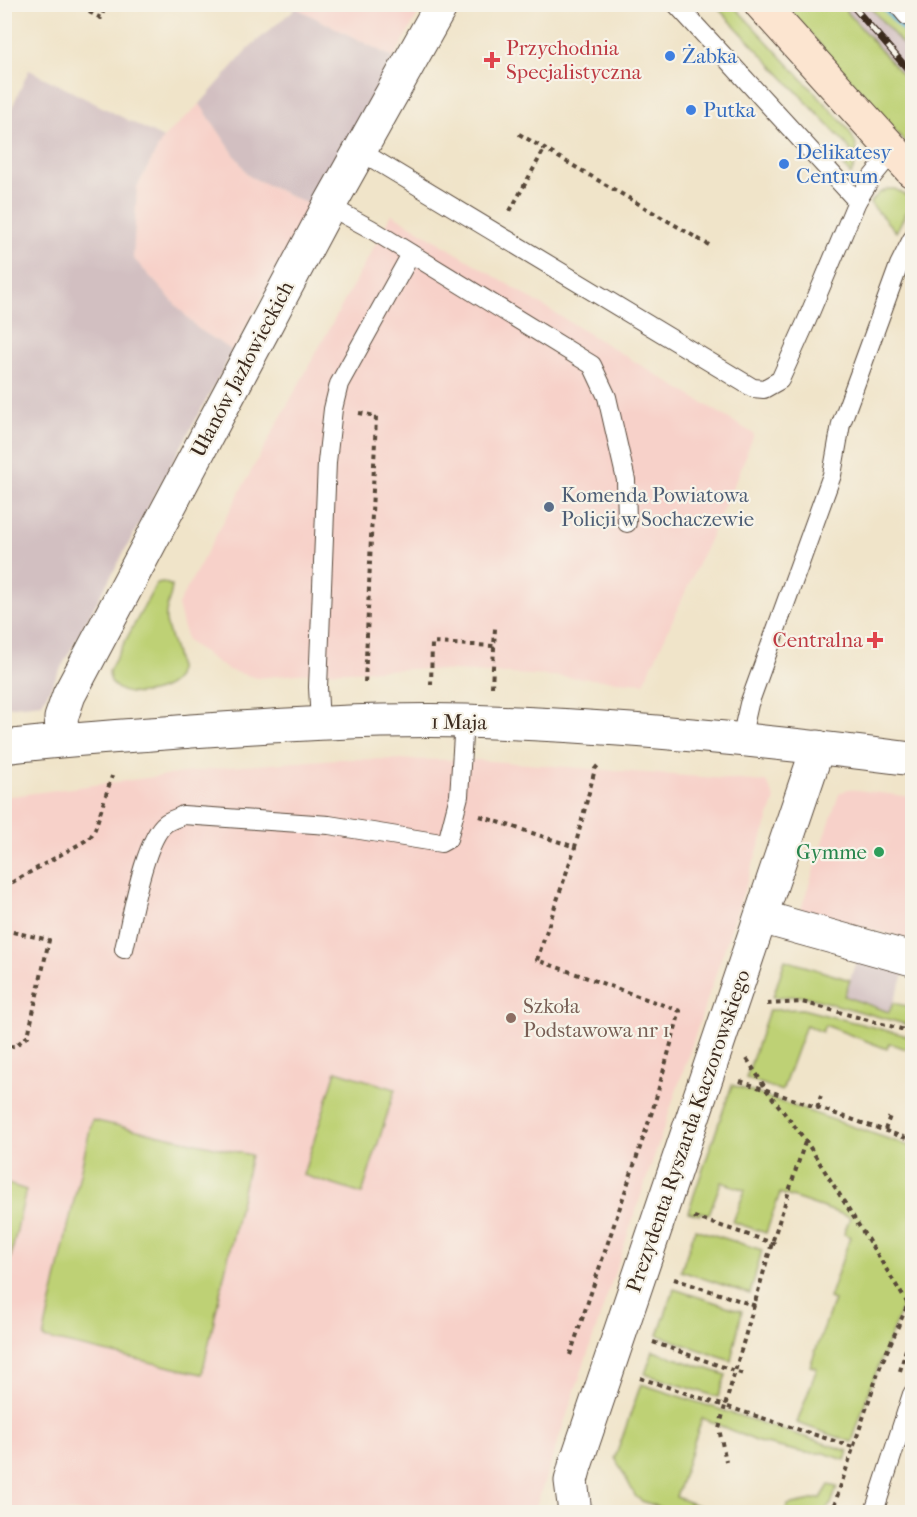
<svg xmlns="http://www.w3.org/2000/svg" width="917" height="1517" font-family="'IM FELL French Canon',serif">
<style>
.built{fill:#f7d1c9}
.industrial{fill:#d2bfc1}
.green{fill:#bed175;stroke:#7c7e4a;stroke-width:1.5}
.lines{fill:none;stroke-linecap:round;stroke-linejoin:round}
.stream{stroke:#58abd4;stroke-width:10}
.lane-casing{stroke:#564638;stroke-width:20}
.street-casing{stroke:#564638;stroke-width:35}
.secondary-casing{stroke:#564638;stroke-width:35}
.path{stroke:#564638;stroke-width:4;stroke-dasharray:4.5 4.5;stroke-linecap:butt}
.lane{stroke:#fff;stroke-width:18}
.street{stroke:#fff;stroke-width:33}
.secondary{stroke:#fce5d0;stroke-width:33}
.rail-casing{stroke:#3b2a1e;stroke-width:7}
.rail{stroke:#f7f3e8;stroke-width:4.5;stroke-dasharray:14;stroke-linecap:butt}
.shop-dot{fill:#3f7fe0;stroke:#f7f3e8;stroke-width:2}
.health-dot{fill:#e0444e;stroke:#f7f3e8;stroke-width:2}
.service-dot{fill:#5c6f8a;stroke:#f7f3e8;stroke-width:2}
.leisure-dot{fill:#2e9e5b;stroke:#f7f3e8;stroke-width:2}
.education-dot{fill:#8d6e63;stroke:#f7f3e8;stroke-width:2}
.labels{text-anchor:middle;stroke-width:4.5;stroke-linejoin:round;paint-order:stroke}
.health-label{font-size:21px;fill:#be3a42;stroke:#f7f3e8;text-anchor:start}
.shop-label{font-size:21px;fill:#366cbe;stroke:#f7f3e8;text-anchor:start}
.street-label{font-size:21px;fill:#3b2a1e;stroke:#f7f3e8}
.service-label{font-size:21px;fill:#4e5e75;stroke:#f7f3e8;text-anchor:start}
.leisure-label{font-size:21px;fill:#27864d;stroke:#f7f3e8;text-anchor:end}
.education-label{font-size:21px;fill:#785e54;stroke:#f7f3e8;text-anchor:start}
</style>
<rect width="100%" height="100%" fill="#f7f3e8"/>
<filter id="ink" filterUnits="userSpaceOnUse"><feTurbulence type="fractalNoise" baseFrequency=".0167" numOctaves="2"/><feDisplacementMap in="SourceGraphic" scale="12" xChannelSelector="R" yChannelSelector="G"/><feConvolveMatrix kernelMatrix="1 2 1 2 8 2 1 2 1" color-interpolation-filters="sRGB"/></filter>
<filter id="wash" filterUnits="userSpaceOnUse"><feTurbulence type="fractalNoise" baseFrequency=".008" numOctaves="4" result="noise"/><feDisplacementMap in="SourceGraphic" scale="24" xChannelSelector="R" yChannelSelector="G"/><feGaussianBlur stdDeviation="1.35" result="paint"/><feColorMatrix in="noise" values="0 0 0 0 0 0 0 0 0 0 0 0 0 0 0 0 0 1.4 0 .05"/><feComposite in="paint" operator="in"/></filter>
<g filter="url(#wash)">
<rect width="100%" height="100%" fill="#f0e4c9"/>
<g class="built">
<path d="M299,4L423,5L394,58L296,8Z"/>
<path d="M200,104L249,176L312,206L233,351L197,328L133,258L137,187L163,138Z"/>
<path d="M392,214L754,434L738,476L644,683L552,676L413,669L317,672L257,678L228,670L187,641L178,605Z"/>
<path d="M337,759L476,760L767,782L775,799L534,1512H5V1282L26,1190L5,1183L4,797L229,767Z"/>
<path d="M848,789L912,797V940L800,912L839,794Z"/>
</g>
<g class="industrial">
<path d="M841,5H868L912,55V86Z"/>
<path d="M296,8L394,58L312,206L249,176L200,104L251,46Z"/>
<path d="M29,70L163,138L137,187L133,258L197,328L233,351L42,703L5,707L4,125Z"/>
<path d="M857,959L907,968L889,1012L844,996Z"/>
</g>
<g class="green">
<path d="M715,5H733L844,124C859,144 860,152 851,175L842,164H851C857,157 851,152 847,145Z"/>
<path d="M785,5H841L912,86V150Z"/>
<path d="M868,5H894L912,25V55Z"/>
<path d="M888,189H895L907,196L908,209L896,232L870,203L879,193Z"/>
<path d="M163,582L172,586C171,599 164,609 166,622C169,637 182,663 177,676C170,695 108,705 109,671L157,583Z"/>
<path d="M785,960L850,980L844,996L889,1012L893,1003L912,1007V1026L804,996L773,997Z"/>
<path d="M802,1009L912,1037V1051L889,1043L887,1049L825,1025L822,1032L806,1025L782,1091L746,1078L769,1010Z"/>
<path d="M336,1071L395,1089L362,1194L303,1175Z"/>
<path d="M732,1085L912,1147V1282L871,1385L852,1442L797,1423L817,1368L810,1366L834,1300L829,1298L850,1237L844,1234L850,1217L780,1193L766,1233L733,1222L745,1190L721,1182L709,1214L701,1212L700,1215L688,1212Z"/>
<path d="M92,1120L251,1155L202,1374L43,1338Z"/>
<path d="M5,1183L26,1190L5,1282L4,1183Z"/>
<path d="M695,1229L762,1250L750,1294L681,1271Z"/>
<path d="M674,1289L742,1311L731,1361L658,1335Z"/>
<path d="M653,1351L726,1375L718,1397L645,1374Z"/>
<path d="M641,1384L848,1451L845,1460L824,1453H805L761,1443L702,1418L676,1497L714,1512H672L642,1501L636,1497L615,1458Z"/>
<path d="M829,1485L837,1487L831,1504L824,1512H785L788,1505L821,1498Z"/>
</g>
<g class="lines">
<path class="stream" d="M884,4L912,36"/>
</g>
</g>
<g filter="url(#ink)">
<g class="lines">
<g class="lane-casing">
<g id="lane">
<path d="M676,4L857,201"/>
<path d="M360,151L753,388L764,389L780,380L807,320L857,201L872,177L894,150"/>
<path d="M329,206L371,229L592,365L607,397L626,480L627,523"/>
<path d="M320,723L318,687L327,462L333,409L339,384L411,254"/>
<path d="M741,739L749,704L832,475L841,424L899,265L912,239"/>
<path d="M124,949C131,921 144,839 166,823C170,820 178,818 183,815L329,825L441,843L448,839L459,796L464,721"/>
<path d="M874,1512L912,1394"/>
</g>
</g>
<g class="street-casing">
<g id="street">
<path d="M907,4L912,10"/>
<path d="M63,740L61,718L69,695L329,206L442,4"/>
<path d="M4,747C67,739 129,736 191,731C282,725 374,719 466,721C615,726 764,740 912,759"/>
<path d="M761,917L912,959"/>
<path d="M574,1504L571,1481L575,1466L818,747"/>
</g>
</g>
<g class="secondary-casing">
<path id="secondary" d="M761,4L912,171"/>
</g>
<g class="path">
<path d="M89,12L101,18L106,4"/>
<path d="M519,134L709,245"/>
<path d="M510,211L545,148"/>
<path d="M359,413L376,416L365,684"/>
<path d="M431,685L432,643L494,646"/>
<path d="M492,687L495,628"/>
<path d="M480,816L575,847L595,769L600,763"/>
<path d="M4,887L90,838L95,829L112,776"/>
<path d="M4,930L49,940L28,1036L15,1046L4,1047"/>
<path d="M767,1004L802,1002L912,1032"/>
<path d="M747,1059L768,1092L806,1141L908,1304L880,1367L834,1506L828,1512"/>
<path d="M740,1081L912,1140"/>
<path d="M817,1108L821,1096"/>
<path d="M885,1130L891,1113"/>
<path d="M805,1142L772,1243L725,1406L853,1447"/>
<path d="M694,1217L776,1244"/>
<path d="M674,1279L759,1307"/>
<path d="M912,1293L908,1304L912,1306"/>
<path d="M653,1342L743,1374"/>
<path d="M570,1355L653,1109L680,1011L537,960L575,847"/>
<path d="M900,1371L912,1328"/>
<path d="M640,1378L725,1406L719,1429L726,1461"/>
</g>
<use href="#lane" class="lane"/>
<use href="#street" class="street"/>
<use href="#secondary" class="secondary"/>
<g class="rail-casing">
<path id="rail" d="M851,4L912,74"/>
</g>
<use href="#rail" class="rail"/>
</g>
</g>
<g class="shop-dot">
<circle cx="670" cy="56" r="6"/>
<circle cx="691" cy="110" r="6"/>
<circle cx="784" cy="164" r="6"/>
</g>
<g class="health-dot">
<path d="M489 51h6v6h6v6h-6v6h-6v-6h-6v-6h6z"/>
<path d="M872 631h6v6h6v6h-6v6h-6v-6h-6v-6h6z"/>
</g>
<circle class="service-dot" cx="549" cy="507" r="6"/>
<circle class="leisure-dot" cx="879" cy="852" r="6"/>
<circle class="education-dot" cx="511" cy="1018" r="6"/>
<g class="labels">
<g class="health-label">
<text x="506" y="55">Przychodnia<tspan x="506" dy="24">Specjalistyczna</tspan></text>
<text x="863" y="647" text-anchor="end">Centralna</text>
</g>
<g class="shop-label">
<text x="682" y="63">Żabka</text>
<text x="703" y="117">Putka</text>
<text x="796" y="159">Delikatesy<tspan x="796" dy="24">Centrum</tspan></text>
</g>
<g class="street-label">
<text transform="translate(242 369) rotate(-62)" y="7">Ułanów Jazłowieckich</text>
<text transform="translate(459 722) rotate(1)" y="7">1 Maja</text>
<text transform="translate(688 1131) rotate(-71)" y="7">Prezydenta Ryszarda Kaczorowskiego</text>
</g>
<g class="service-label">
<text x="561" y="502">Komenda Powiatowa<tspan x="561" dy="24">Policji w Sochaczewie</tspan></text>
</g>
<g class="leisure-label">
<text x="867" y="859">Gymme</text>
</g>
<g class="education-label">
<text x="523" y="1013">Szkoła<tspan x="523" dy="24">Podstawowa nr 1</tspan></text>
</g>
</g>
<rect width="917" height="1517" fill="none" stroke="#f7f3e8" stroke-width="24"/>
</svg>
